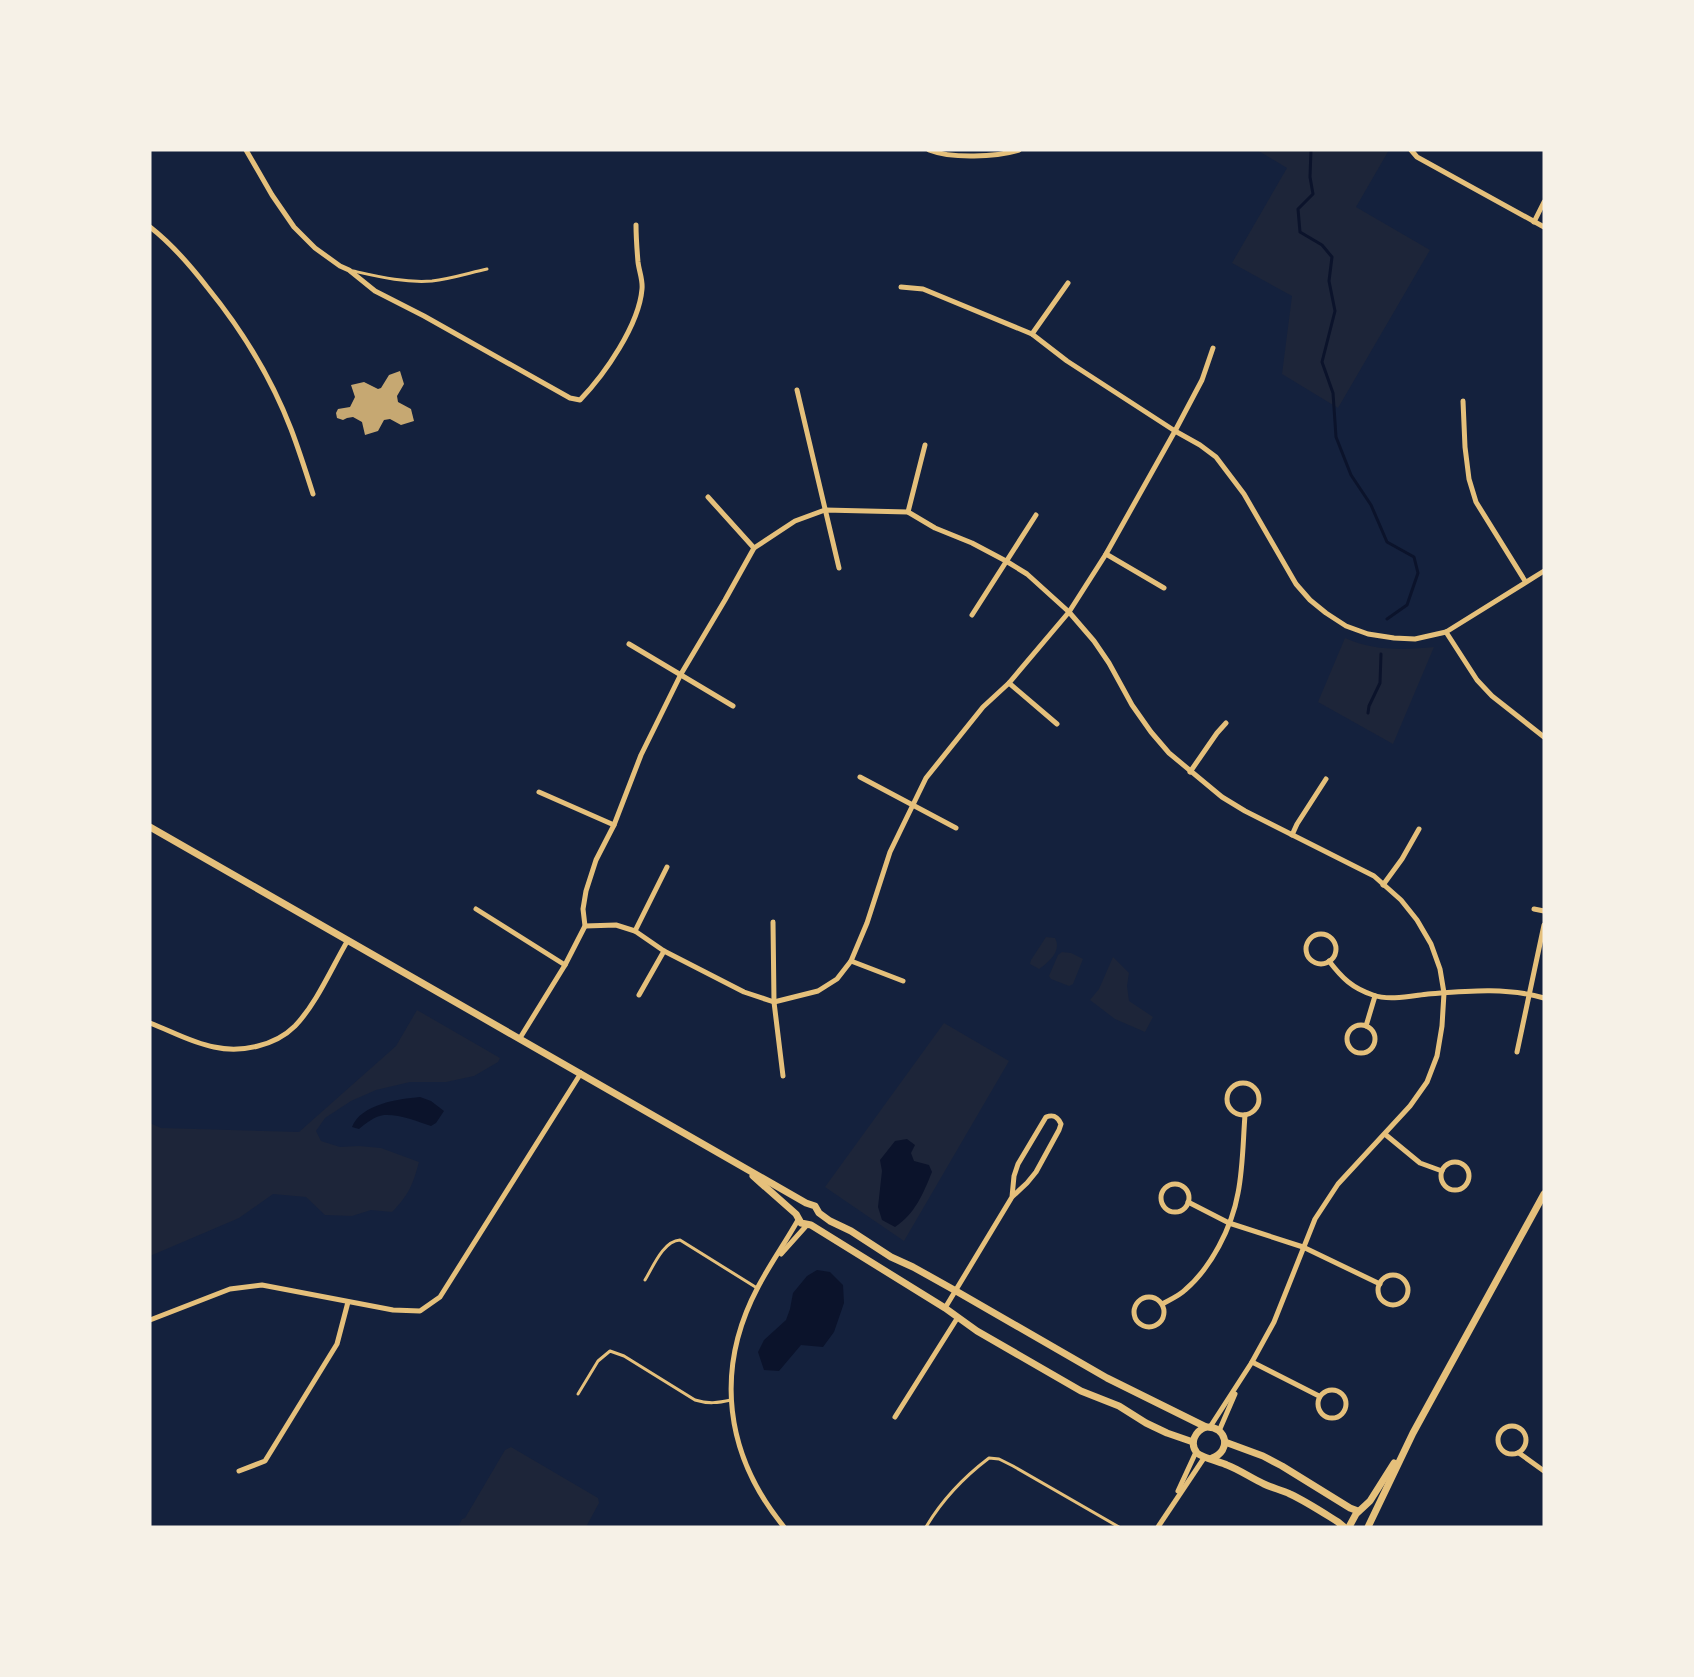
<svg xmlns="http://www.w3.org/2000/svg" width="1694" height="1677" font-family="Commissioner,sans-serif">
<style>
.green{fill:#1d2539}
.water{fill:#0b132b}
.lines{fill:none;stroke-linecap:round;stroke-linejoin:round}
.stream{stroke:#0b132b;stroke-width:3}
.building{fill:#c6a872}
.service{stroke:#e5c07b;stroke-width:3}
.minor{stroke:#e5c07b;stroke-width:5}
.tertiary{stroke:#e5c07b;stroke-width:7}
</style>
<rect width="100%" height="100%" fill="#14213d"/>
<g class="green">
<path d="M1257,150H1389L1356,207L1430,250L1338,408L1282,374L1292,296L1232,263L1287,168Z"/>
<path d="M1345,638C1373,651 1404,650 1434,647L1393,744L1318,702Z"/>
<path d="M1046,937L1055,938C1062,951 1049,962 1039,969L1030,964L1031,960Z"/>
<path d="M1062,952L1071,953L1083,959L1073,984L1069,986L1051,979L1049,976L1058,955Z"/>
<path d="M1113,957L1129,973L1127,986L1129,1001L1153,1017L1145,1032L1115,1019L1090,1000L1099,989Z"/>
<path d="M417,1010L500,1058L498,1062L474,1076L446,1082H410L376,1090L351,1101L325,1118L316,1131L321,1141L340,1147L359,1146L381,1148L419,1162C413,1184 409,1195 392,1212L371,1210L352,1216L325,1215L306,1197L273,1194L239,1218L150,1256V1123L161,1128L299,1132L396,1046Z"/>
<path d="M944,1023L1009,1061L904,1241L825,1187Z"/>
<path d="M511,1447L598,1498L599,1503L586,1527H458L462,1519L465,1518L505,1450Z"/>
</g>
<g class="water">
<path d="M420,1097L431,1101L444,1111L436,1123L431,1126C417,1121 399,1114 384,1115C375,1116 366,1123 359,1129L352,1127C361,1104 398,1099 420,1097Z"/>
<path d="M907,1139L915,1145L911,1153L914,1161L929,1165L932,1172C923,1194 915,1214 895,1227L882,1220L878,1207L882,1171L880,1160L895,1141Z"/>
<path d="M817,1270L830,1272L843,1285L844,1303L834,1332L823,1347L801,1345L779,1371L764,1370L758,1352L764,1340L786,1320L790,1309L793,1293L807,1276Z"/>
</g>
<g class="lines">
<g class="stream">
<path d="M1311,150L1310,177L1313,194L1298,209L1300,232L1322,245L1332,257L1329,281L1335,311L1322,362L1333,393L1336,437L1351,475L1371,505L1387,542L1414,557L1418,573L1407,605L1387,619"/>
<path d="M1368,713L1369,706L1380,683L1381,654"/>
</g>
</g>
<path class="building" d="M400,371L404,384L397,396L398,402L411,409L414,421L401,425L390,419L384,420L378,431L365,435L362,422L353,417L347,418L343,420L337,418L336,413L338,409L350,407L355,397L351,385L364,382L378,389L381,388L389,375Z"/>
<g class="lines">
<g class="service">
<path d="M353,271C380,277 405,283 432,281C450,279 469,273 487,269"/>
<path d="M645,1280C653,1267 663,1241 680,1240L757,1288"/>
<path d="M578,1394L598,1361L610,1351L624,1356L695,1400C708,1404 718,1403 731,1400"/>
<path d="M926,1527C942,1500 964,1477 989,1458L999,1459L1013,1466L1119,1527"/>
</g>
<g class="minor">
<path d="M246,150L272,195L294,227L315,248L340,266L349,270L375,291L424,316L570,398L580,400C605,374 639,325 642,289C643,280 639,271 638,262C637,250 636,237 636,225"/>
<path d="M929,150C952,159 996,157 1019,150"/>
<path d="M1411,150L1417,157L1544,227"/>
<path d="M1534,222L1544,202"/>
<path d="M150,227C172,244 190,265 207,287C242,330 271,377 291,429C299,450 306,472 313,494"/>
<path d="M901,287L923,289L1032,334L1067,361L1175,431L1200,445L1216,457L1244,494L1296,584L1310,600L1326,613L1346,626L1368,634L1394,638L1415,639L1446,632L1544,571"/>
<path d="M1032,334L1068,283"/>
<path d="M797,390L839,568"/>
<path d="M1463,401L1465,447L1469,479L1476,502L1525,581"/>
<path d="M708,497L754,548"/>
<path d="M908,512L925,445"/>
<path d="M1106,554L1164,588"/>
<path d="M972,615L1036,515"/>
<path d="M1446,632L1477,680L1492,696L1544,737"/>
<path d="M629,644L733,706"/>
<path d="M1009,683L1057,724"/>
<path d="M1190,772L1217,733L1226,723"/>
<path d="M860,777L956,828"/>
<path d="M539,792L614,825"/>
<path d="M1292,835L1297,824L1326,779"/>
<path d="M1383,885L1402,859L1419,829"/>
<path d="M476,909L565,965"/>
<path d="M1534,909L1544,911"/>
<path d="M773,922L774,1002L783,1076"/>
<path d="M585,926L616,925L635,931L664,951L744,992L774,1002L818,991L837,979L851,961L867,923L890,852L926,778L983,707L1009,683L1069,612L1106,554L1175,431L1202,380L1213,348"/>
<path d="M635,931L667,867"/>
<circle cx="1321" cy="949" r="15"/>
<path d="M851,961L903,981"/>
<path d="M1329,961C1342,978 1352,988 1373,995C1389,1001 1411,996 1428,994C1467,991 1506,987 1544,998"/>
<path d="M639,995L664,951"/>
<path d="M150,1023C171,1031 192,1043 214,1047C241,1053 275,1046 295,1026C317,1003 332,967 348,940"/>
<circle cx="1361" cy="1039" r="14"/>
<path d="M1366,1026L1375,996"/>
<path d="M520,1038L565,965L585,926L583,909L586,891L596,860L614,825L641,755L681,674L725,600L754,548L795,521L825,510L908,512L935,528L972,543L1006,561L1027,574L1069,612L1094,641L1109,663L1132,705L1151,732L1169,753L1222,797L1245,811L1374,876L1401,900L1417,920L1431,944L1440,969L1444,993L1442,1026L1437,1056L1427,1082L1410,1106L1338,1184L1315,1219L1274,1322L1252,1362L1210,1427"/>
<path d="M1517,1052L1544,925"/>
<circle cx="1243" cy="1099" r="16"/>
<path d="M1386,1135L1420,1163L1442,1171"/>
<circle cx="1455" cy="1176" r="14"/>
<circle cx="1175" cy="1198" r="14"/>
<path d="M1188,1202L1229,1223L1303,1247L1380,1284"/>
<path d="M781,1254L807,1225"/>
<circle cx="1393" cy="1290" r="15"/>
<circle cx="1149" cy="1312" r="15"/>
<path d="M1162,1304C1169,1300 1179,1296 1185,1290C1211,1268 1232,1227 1238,1193C1243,1168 1243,1141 1245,1115"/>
<path d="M945,1308L1012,1197L1027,1183L1036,1172L1059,1130L1061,1124C1058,1117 1054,1114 1046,1117L1018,1164L1014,1176L1012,1197"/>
<path d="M150,1320L230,1289L262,1285L393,1310L420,1311L440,1297L581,1073"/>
<path d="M1252,1362L1319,1396"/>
<circle cx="1332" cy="1404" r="14"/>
<path d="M895,1417L958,1317"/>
<circle cx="1512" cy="1440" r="14"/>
<path d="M1219,1431L1235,1394"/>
<path d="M1519,1453L1544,1471"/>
<path d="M239,1471L265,1461L337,1344L348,1302"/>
<path d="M1178,1491L1196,1452"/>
<path d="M784,1527C725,1455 714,1370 758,1287C770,1264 785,1243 798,1220"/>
<path d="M1158,1527L1204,1458"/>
</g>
<g class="tertiary">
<path d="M150,827L806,1203L815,1206L819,1213L830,1221L851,1231L891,1257L913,1267L956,1291L1107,1378L1206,1427C1227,1426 1232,1451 1212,1458"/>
<path d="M753,1176L796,1214L801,1223L811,1225L945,1308L977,1331L1081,1391L1119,1406L1146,1423L1167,1433L1193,1442"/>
<path d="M1206,1427C1195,1431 1189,1443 1197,1453C1201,1457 1220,1462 1227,1465C1240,1470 1251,1478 1264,1484C1272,1488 1282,1490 1290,1494C1307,1502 1322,1512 1338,1522L1344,1527"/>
<path d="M1225,1442L1263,1456L1282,1466L1350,1508L1358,1511"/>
<path d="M1349,1527L1356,1514L1370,1501L1394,1463"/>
<path d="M1368,1527L1413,1433L1544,1194"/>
</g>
</g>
<rect width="1694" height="1677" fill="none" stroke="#f6f1e7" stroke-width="303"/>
</svg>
